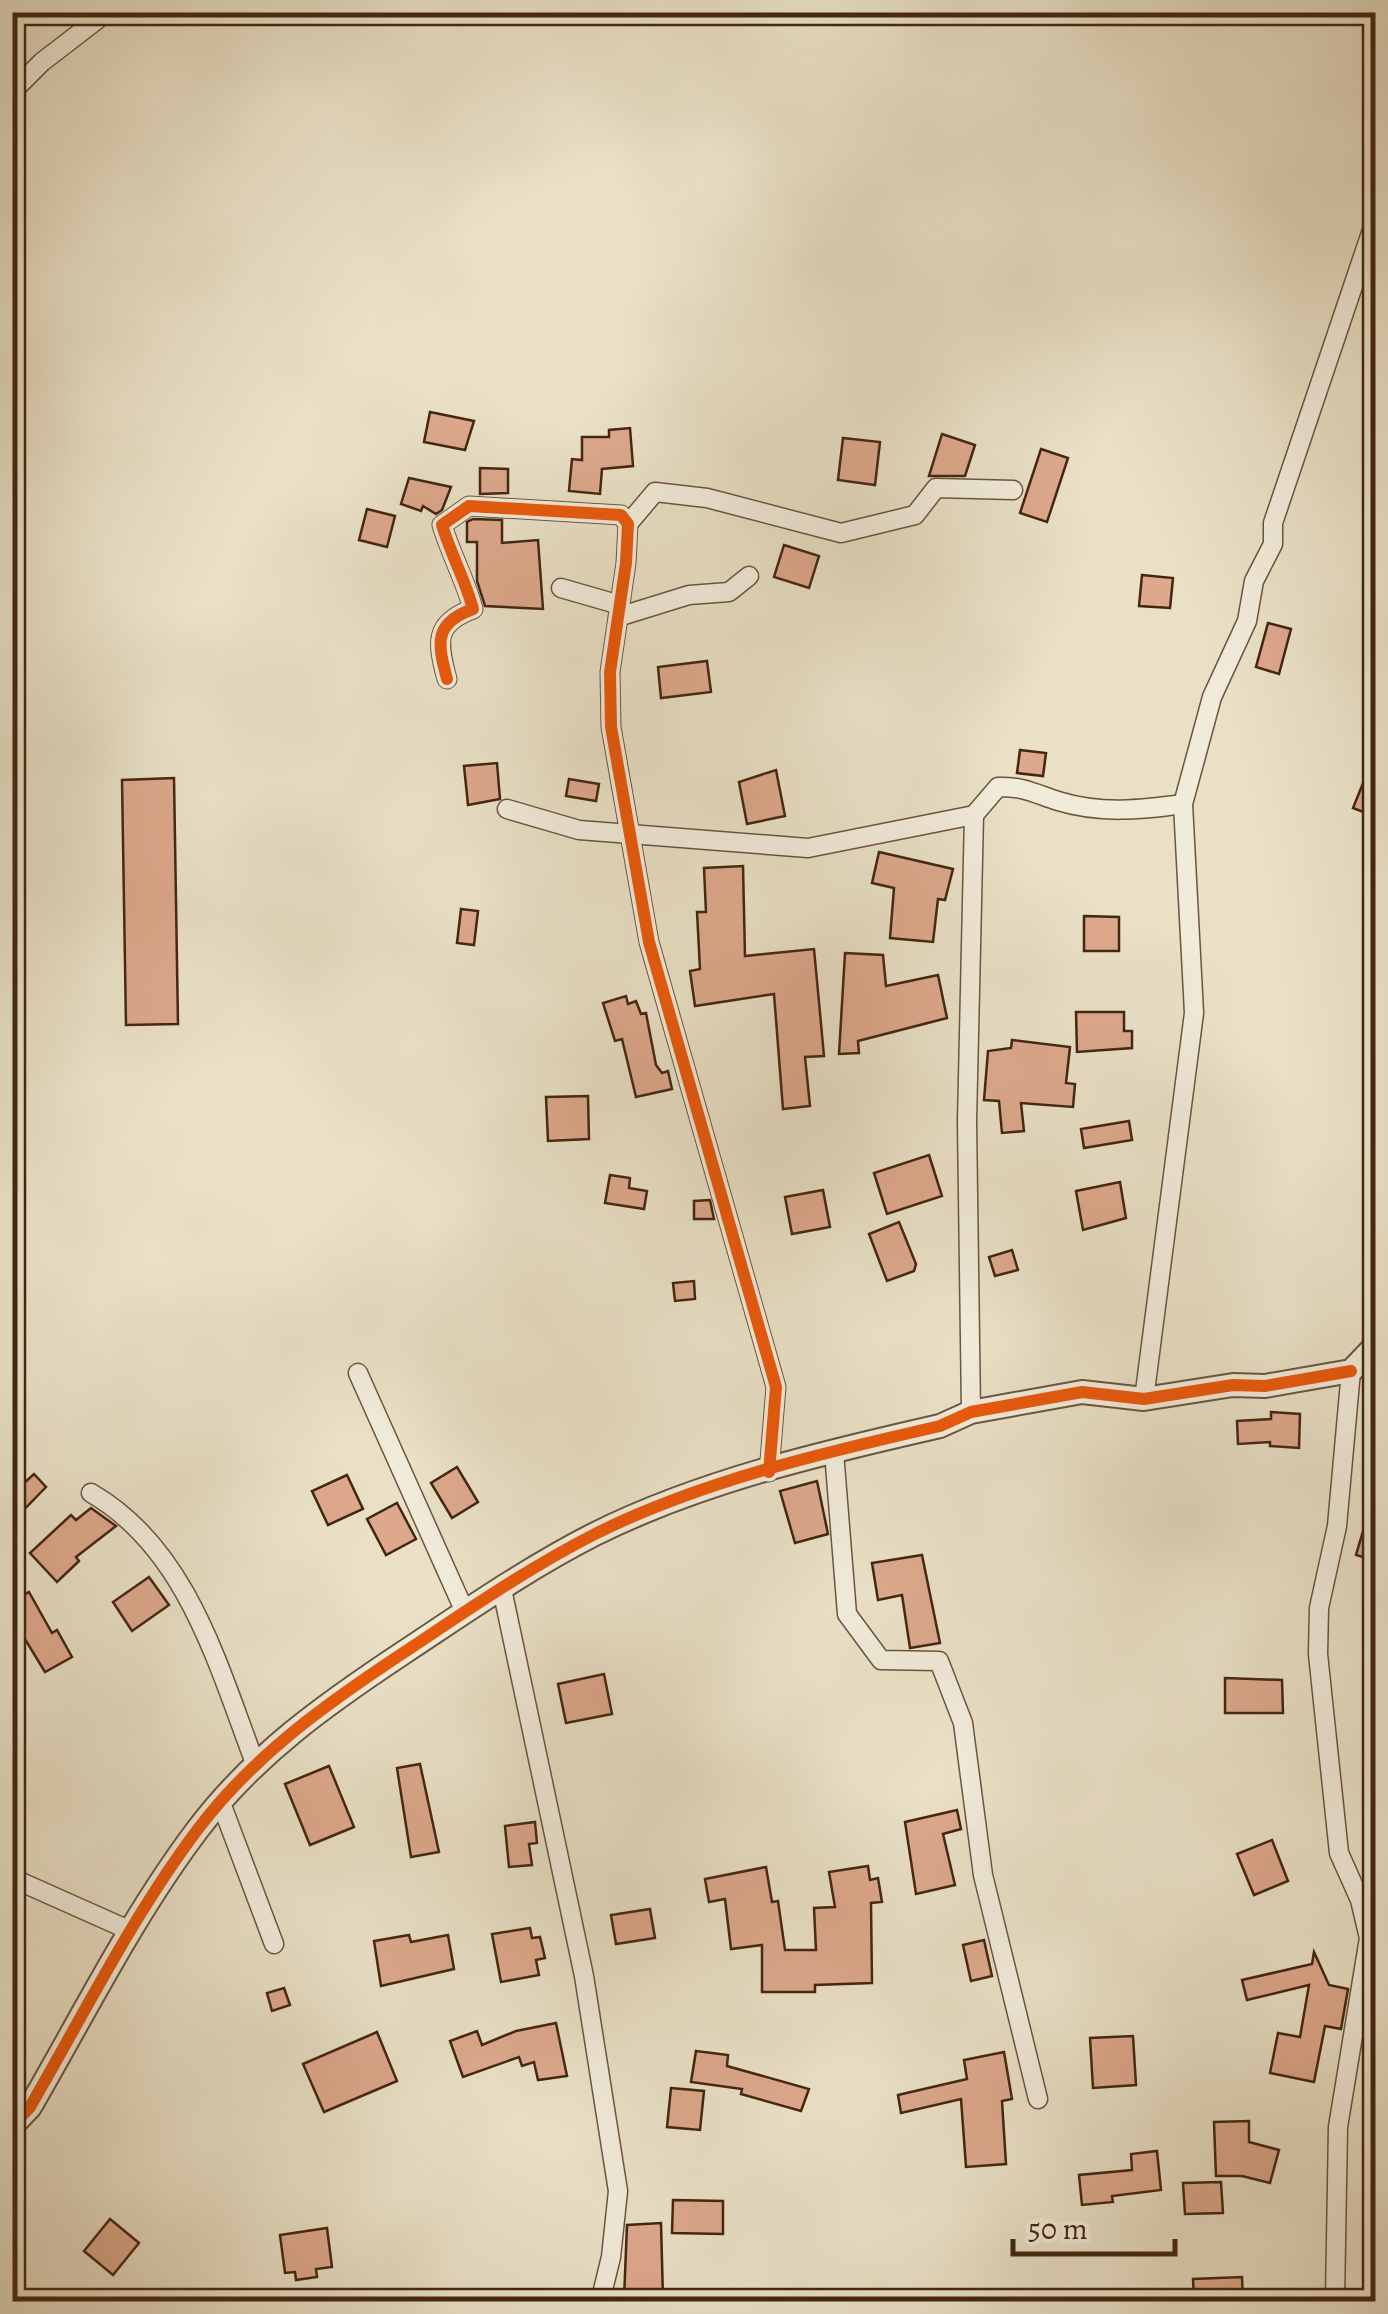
<svg xmlns="http://www.w3.org/2000/svg" width="1388" height="2314" font-family="Alegreya,serif">
<style>
.building{fill:#dda88c;stroke:#432611;stroke-width:2.5}
.lines{fill:none;stroke-linecap:round;stroke-linejoin:round}
.minor-casing{stroke:#6c543e;stroke-width:21}
.tertiary-casing{stroke:#6c543e;stroke-width:26}
.minor{stroke:#f1ebda;stroke-width:18}
.tertiary{stroke:#f1ebda;stroke-width:22}
.cycleway-casing{stroke:#f1ebda;stroke-width:19}
.cycleway{stroke:#e8590c;stroke-width:12}
</style>
<rect width="100%" height="100%" fill="#e9e0c6"/>
<filter id="stains"><feTurbulence type="fractalNoise" baseFrequency=".002" numOctaves="4"/><feColorMatrix values="0 0 0 0 .2 0 0 0 0 .09 0 0 0 0 .02 0 0 0 .5 -.17"/></filter>
<radialGradient id="worn" r=".72"><stop offset=".6" stop-color="#630" stop-opacity="0"/><stop offset="1" stop-color="#630" stop-opacity=".3"/></radialGradient>
<g class="building">
<path d="M430,412L474,421L465,450L424,442Z"/>
<path d="M630,428L633,466L602,469L600,494L569,491L572,459L582,460V437H609V430Z"/>
<path d="M942,434L975,445L965,476H929Z"/>
<path d="M843,438L880,442L875,485L838,480Z"/>
<path d="M1041,449L1068,458L1047,522L1020,513Z"/>
<path d="M480,468L508,469V493L480,494Z"/>
<path d="M409,478L451,487L442,510L436,514L423,506L421,511L401,504Z"/>
<path d="M367,509L395,516L387,547L359,540Z"/>
<path d="M473,519L502,520V543L538,540L543,609L485,606L477,581V542H467V522Z"/>
<path d="M784,545L819,556L809,588L774,577Z"/>
<path d="M1142,575L1173,578L1170,608L1139,606Z"/>
<path d="M1268,623L1291,629L1279,674L1256,667Z"/>
<path d="M707,661L711,692L661,698L658,667Z"/>
<path d="M1020,750L1046,753L1043,776L1017,773Z"/>
<path d="M1376,751V817L1353,808Z"/>
<path d="M497,763L500,799L468,805L464,766Z"/>
<path d="M776,770L785,816L747,824L739,782Z"/>
<path d="M174,778L178,1024L126,1025L122,780Z"/>
<path d="M569,779L599,784L596,801L566,796Z"/>
<path d="M879,852L953,869L945,900L938,899L933,942L890,938L894,888L872,883Z"/>
<path d="M743,866L745,956L814,949L824,1056L805,1057L810,1106L783,1109L774,994L695,1006L690,971L700,969L697,912H706L704,868Z"/>
<path d="M461,909L478,911L474,945L457,943Z"/>
<path d="M1084,916L1119,917V951H1084Z"/>
<path d="M845,953L883,955L886,986L938,975L947,1018L858,1041L859,1053L839,1054Z"/>
<path d="M626,996L628,1004L636,1001L641,1014L646,1013L656,1065L662,1073L668,1071L672,1089L636,1097L622,1039L615,1041L603,1003Z"/>
<path d="M1076,1012H1124V1031H1132V1048L1077,1052Z"/>
<path d="M1012,1040L1070,1047L1066,1083L1075,1084L1073,1107L1021,1103L1024,1131L1002,1133L999,1101L984,1100L988,1051L1011,1048Z"/>
<path d="M588,1096L589,1139L548,1141L546,1097Z"/>
<path d="M1129,1121L1132,1140L1084,1148L1081,1129Z"/>
<path d="M929,1155L942,1196L887,1214L874,1173Z"/>
<path d="M610,1175L630,1178L629,1188L647,1191L644,1209L605,1203Z"/>
<path d="M1120,1182L1126,1218L1083,1230L1076,1191Z"/>
<path d="M823,1190L830,1227L792,1234L785,1197Z"/>
<path d="M710,1200L714,1219H694V1201Z"/>
<path d="M899,1222L916,1264L914,1271L887,1281L869,1234Z"/>
<path d="M1012,1250L1018,1270L995,1276L989,1257Z"/>
<path d="M694,1281L695,1299L675,1301L673,1283Z"/>
<path d="M1271,1412L1300,1414L1299,1448L1270,1446V1442L1238,1444L1237,1421L1271,1419Z"/>
<path d="M457,1467L478,1502L452,1518L431,1483Z"/>
<path d="M34,1474L46,1487L12,1522V1494Z"/>
<path d="M347,1475L363,1509L328,1525L312,1491Z"/>
<path d="M817,1481L828,1534L795,1543L780,1491Z"/>
<path d="M397,1503L416,1539L386,1555L367,1519Z"/>
<path d="M1371,1504L1376,1505V1561L1356,1555Z"/>
<path d="M91,1508L116,1526L76,1557L79,1561L57,1582L30,1553L71,1515L76,1520Z"/>
<path d="M922,1555L940,1643L910,1648L902,1595L878,1600L872,1563Z"/>
<path d="M149,1577L169,1605L132,1631L113,1602Z"/>
<path d="M29,1592L52,1633L57,1630L72,1657L45,1672L12,1618V1602Z"/>
<path d="M604,1674L612,1714L566,1723L558,1684Z"/>
<path d="M1225,1678L1282,1680L1283,1713H1225Z"/>
<path d="M420,1764L439,1852L411,1857L397,1768Z"/>
<path d="M329,1766L354,1827L310,1845L285,1784Z"/>
<path d="M957,1810L961,1829L943,1834L955,1885L916,1894L905,1822Z"/>
<path d="M535,1822L537,1843L529,1844L532,1865L509,1867L505,1826Z"/>
<path d="M1272,1840L1288,1881L1254,1895L1237,1854Z"/>
<path d="M868,1866L870,1880L878,1878L882,1902L871,1903L872,1983L815,1985V1992H762V1945L731,1949L725,1899L709,1902L705,1879L766,1867L772,1902L778,1901L785,1950H816L814,1908L835,1907L829,1872Z"/>
<path d="M650,1909L655,1938L616,1944L611,1915Z"/>
<path d="M530,1928L532,1938L540,1937L545,1958L536,1960L539,1975L501,1982L492,1934Z"/>
<path d="M409,1935L411,1942L448,1935L454,1969L381,1986L374,1941Z"/>
<path d="M984,1940L992,1976L971,1981L963,1945Z"/>
<path d="M1314,1952L1329,1985L1348,1989L1341,2029L1325,2026L1314,2082L1270,2073L1278,2033L1300,2037L1309,1985L1247,2000L1242,1980L1312,1964Z"/>
<path d="M284,1988L290,2005L272,2011L267,1993Z"/>
<path d="M556,2023L567,2076L538,2080L534,2062L522,2066L519,2057L463,2077L450,2041L477,2031L482,2045L516,2031Z"/>
<path d="M377,2032L397,2081L324,2112L303,2064Z"/>
<path d="M1133,2036L1136,2085L1093,2088L1090,2038Z"/>
<path d="M696,2051L728,2055L727,2066L809,2089L801,2111L741,2094L742,2089L691,2082Z"/>
<path d="M1004,2052L1012,2099L1002,2101L1006,2164L966,2167L961,2099L901,2113L898,2095L967,2079L964,2060Z"/>
<path d="M671,2088L704,2091L700,2130L667,2127Z"/>
<path d="M1249,2121V2142L1279,2150L1270,2183L1242,2176H1216L1214,2122Z"/>
<path d="M1157,2151L1161,2190L1112,2196L1113,2202L1082,2205L1079,2175L1132,2170L1131,2154Z"/>
<path d="M1221,2182L1223,2213L1185,2214L1183,2183Z"/>
<path d="M673,2200L723,2201V2234L672,2233Z"/>
<path d="M110,2219L139,2243L113,2275L84,2251Z"/>
<path d="M661,2223L663,2298L624,2299L627,2225Z"/>
<path d="M327,2228L332,2267L316,2269L317,2277L296,2280L295,2272L285,2273L280,2235Z"/>
<path d="M1242,2277L1243,2302H1194L1193,2279Z"/>
</g>
<g class="lines">
<g class="minor-casing">
<g id="minor">
<path d="M12,92L42,62L107,12"/>
<path d="M628,524L655,492L707,498L841,533L915,515L936,488L1013,490"/>
<path d="M561,588L620,605"/>
<path d="M618,617L689,595L729,592L749,576"/>
<path d="M447,679C437,642 434,623 473,609C465,579 451,555 442,525L469,506L621,515L628,524L626,563L610,672L611,727L649,942L776,1387L769,1472"/>
<path d="M507,809L579,830L808,848L974,815L998,787C1023,786 1036,794 1058,801C1100,814 1141,810 1183,804"/>
<path d="M358,1373L465,1612"/>
<path d="M1144,1399L1194,1013L1183,804L1212,697L1247,621L1254,581L1273,544V523L1376,218"/>
<path d="M971,1412L967,1121L974,815"/>
<path d="M834,1452L847,1614L881,1660L939,1661L963,1723L983,1875L1038,2099"/>
<path d="M91,1493C187,1548 218,1666 255,1763"/>
<path d="M502,1589L584,1976L618,2191L611,2257L602,2294L595,2302"/>
<path d="M221,1803L274,1944"/>
<path d="M12,1878L131,1931"/>
<path d="M1331,2302L1335,2299L1338,2127L1369,1938L1360,1900L1339,1853L1318,1654L1319,1608L1337,1526L1351,1371"/>
</g>
</g>
<g class="tertiary-casing">
<path id="tertiary" d="M12,2126L30,2107C84,2014 133,1915 198,1829C254,1755 326,1704 403,1653C465,1612 528,1568 595,1534C701,1481 826,1452 940,1426L971,1412L1082,1392L1144,1399L1233,1385L1265,1386L1351,1371L1376,1345"/>
</g>
<use href="#minor" class="minor"/>
<use href="#tertiary" class="tertiary"/>
<g class="cycleway-casing">
<g id="cycleway">
<path d="M447,679C437,642 434,623 473,609C465,579 451,555 442,525L469,506L621,515L628,524L626,563L610,672L611,727L649,942L776,1387L769,1472"/>
<path d="M12,2126L30,2107C84,2014 133,1915 198,1829C254,1755 326,1704 403,1653C465,1612 528,1568 595,1534C701,1481 826,1452 940,1426L971,1412L1082,1392L1144,1399L1233,1385L1265,1386L1351,1371"/>
</g>
</g>
<use href="#cycleway" class="cycleway"/>
</g>
<rect width="1388" height="2314" fill="none" stroke="#e9e0c6" stroke-width="50"/>
<rect x="15" y="15" width="1358" height="2284" fill="none" stroke="#432611" stroke-width="5"/>
<rect x="25" y="25" width="1338" height="2264" fill="none" stroke="#432611" stroke-width="2.5"/>
<path d="M1013 2239v15h162v-15" fill="none" stroke="#432611" stroke-width="5"/>
<text x="1028" y="2239" font-size="30" fill="#432611" stroke="#f1ebda" stroke-width="8" paint-order="stroke">50 m</text>
<rect width="100%" height="100%" filter="url(#stains)"/>
<rect width="100%" height="100%" fill="url(#worn)"/>
</svg>
